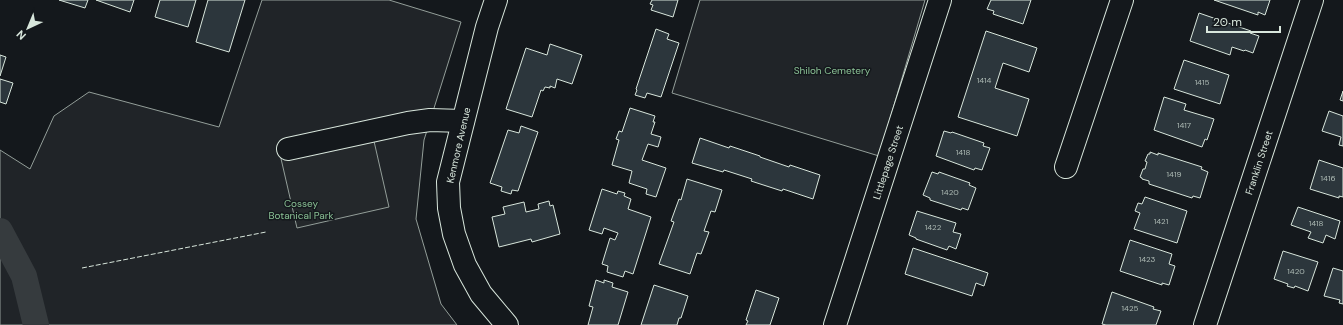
<svg xmlns="http://www.w3.org/2000/svg" width="1343" height="325" font-family="'DM Sans',sans-serif">
<style>
.green{fill:#202428;stroke:#939e99}
.parking{fill:#24282b;stroke:#939e99}
.lines{fill:none;stroke-linecap:round;stroke-linejoin:round}
.canal{stroke:#363b3e;stroke-width:26}
.building{fill:#2c363c;stroke:#d8e6dc}
.minor-casing{stroke:#d8e6dc;stroke-width:24}
.minor{stroke:#14181c;stroke-width:22}
.fence{stroke:#d8e6dc;stroke-width:1;stroke-dasharray:5 2;stroke-linecap:butt}
.labels{text-anchor:middle;stroke-width:3;stroke-linejoin:round;paint-order:stroke}
.number-label{font-size:8px;fill:#adbab4}
.park-label{font-size:10px;fill:#8ac095;stroke:#14181c}
.street-label{font-size:10px;fill:#d8e6dc;stroke:#14181c}
</style>
<rect width="100%" height="100%" fill="#14181c"/>
<g class="green">
<path d="M262,0H389L461,22L424,140L416,219L441,304L457,325H0V150L30,169L54,116L89,92L219,127Z"/>
<path d="M700,0H925L879,156L672,93Z"/>
</g>
<path class="parking" d="M371,128L389,207L297,228L279,150Z"/>
<g class="lines">
<path class="canal" d="M0,231L24,276L36,325"/>
</g>
<g class="building">
<path d="M59,0H88L85,8Z"/>
<path d="M96,0H134L130,12Z"/>
<path d="M160,0H196L188,27L155,17Z"/>
<path d="M208,0H245L229,52L196,42Z"/>
<path d="M652,0H678L673,17L651,10L653,5L650,4Z"/>
<path d="M991,0H1031L1023,24L993,14L994,11L987,9Z"/>
<path d="M1214,0H1270L1265,15L1258,12V15Z"/>
<path d="M1199,13L1251,31L1250,33L1259,36L1253,53L1245,50L1244,51L1232,47L1230,55L1190,41Z"/>
<path d="M656,29L669,34L667,39L679,43L661,97L647,93L645,98L635,95L637,90L636,89Z"/>
<path d="M986,31L1037,48L1029,72L1003,63L995,88L1029,99L1017,136L958,117Z"/>
<path d="M550,44L582,55L572,84L557,79L555,88L550,86V88L545,87L543,91L541,90L532,117L506,109L526,48L547,55Z"/>
<path d="M0,55L6,57L0,76Z"/>
<path d="M1184,60L1229,75L1220,104L1174,89Z"/>
<path d="M0,79L13,83L6,104L0,102Z"/>
<path d="M1343,91V101L1340,100Z"/>
<path d="M1164,97L1186,104L1184,110L1214,119L1207,140L1205,139L1202,147L1154,130Z"/>
<path d="M630,108L655,116L653,122H655L651,134L661,137L658,147L648,144L642,160L666,168L656,197L646,194L647,189L629,183L632,171L612,165L619,140L616,139L619,131L622,132Z"/>
<path d="M1329,111L1343,116V146L1339,145L1341,137L1322,131Z"/>
<path d="M521,126L538,132L518,191L512,190L511,194L501,191L502,187L490,183L508,130L519,133Z"/>
<path d="M944,131L951,133L952,132L984,143L983,146L990,148L982,170L975,168L974,170L936,156Z"/>
<path d="M700,138L729,148L730,146L760,156V157L789,167L790,165L820,175L813,199L783,189L782,191L751,181L752,179L724,170L723,172L692,163Z"/>
<path d="M1150,152L1158,155V153L1202,167L1201,169L1208,172L1200,198L1193,196L1192,198L1149,184V181L1142,179V178L1140,177L1143,169H1145L1147,162L1145,161L1148,154H1150Z"/>
<path d="M1319,160L1343,168V197L1339,196V198L1310,189Z"/>
<path d="M932,172L938,174L939,172L970,183L969,185L976,188L968,210L962,208L961,210L930,200V198L923,195Z"/>
<path d="M687,179L722,190L715,212L711,211L704,231L709,232L701,254L697,253L690,274L659,264L674,222L671,221L679,199L681,200Z"/>
<path d="M602,189L617,194L618,191L625,193L624,196L631,199L628,209L651,217L633,274L625,271L623,277L607,272L608,266L602,264L610,238L615,240L618,233L604,228L602,234L589,230Z"/>
<path d="M1145,197L1187,211L1177,243L1134,229L1140,213L1135,211L1138,203L1142,204Z"/>
<path d="M549,201L550,206L553,205L560,234L532,242L531,239L499,247L492,217L505,214L503,207L524,202L526,212L539,209L538,204Z"/>
<path d="M1298,207L1340,221L1335,239L1326,235L1323,243L1308,238L1311,232L1291,225Z"/>
<path d="M917,211L956,223L953,232L961,234L956,249L949,246L947,250L916,239V238L909,235Z"/>
<path d="M1130,240L1172,254L1169,264L1175,266L1169,285L1162,283V285L1120,271Z"/>
<path d="M913,248L988,273L984,286L976,283L972,296L905,274Z"/>
<path d="M1283,251L1318,262L1308,291L1295,286L1294,288L1287,286L1288,284L1274,279Z"/>
<path d="M1333,268L1343,271V304L1339,303L1340,300L1324,296Z"/>
<path d="M596,280L604,283V280L613,283L612,287L628,292L618,325H588L593,307L589,306Z"/>
<path d="M654,285L688,296L681,318H679L677,325H641Z"/>
<path d="M756,290L779,298L770,325H746L748,321L746,320Z"/>
<path d="M1112,292L1154,307L1153,309L1161,311L1156,325H1106L1102,324Z"/>
</g>
<g class="lines">
<g class="minor-casing">
<g id="minor">
<path d="M496,0L487,27L448,182L449,208L454,234L465,265L481,294L507,325"/>
<path d="M288,149L408,123L430,120L463,121"/>
<path d="M1066,167L1122,0"/>
<path id="s1" d="M835,325L940,0"/>
<path id="s2" d="M1205,325L1312,0"/>
</g>
</g>
<use href="#minor" class="minor"/>
<path class="fence" d="M82,268L266,232"/>
</g>
<g class="labels">
<g class="number-label">
<text x="984" y="83">1414</text>
<text x="1202" y="85">1415</text>
<text x="1184" y="128">1417</text>
<text x="963" y="155">1418</text>
<text x="1174" y="177">1419</text>
<text x="1328" y="181">1416</text>
<text x="950" y="195">1420</text>
<text x="1161" y="224">1421</text>
<text x="1316" y="226">1418</text>
<text x="933" y="230">1422</text>
<text x="1147" y="262">1423</text>
<text x="1296" y="274">1420</text>
<text x="1130" y="311">1425</text>
</g>
<g class="park-label">
<text x="832" y="74">Shiloh Cemetery</text>
<text x="301" y="207">Cossey<tspan x="301" dy="12">Botanical Park</tspan></text>
</g>
<g class="street-label">
<text transform="translate(458 145) rotate(-77)" y="4">Kenmore Avenue</text>
<text dy="4" stroke="none"><textPath href="#s1" startOffset="171">Littlepage Street</textPath></text>
<text dy="4" stroke="none"><textPath href="#s2" startOffset="171">Franklin Street</textPath></text>
</g>
</g>
<g transform="translate(28 28) rotate(224)" stroke="#14181c" stroke-width="3" paint-order="stroke">
<path d="M0-3L7 15L0 10L-7 15Z" fill="#d8e6dc"/>
<text y="-6" font-size="11" font-weight="bold" text-anchor="middle" fill="#d8e6dc">N</text>
</g>
<path d="M1207 26v6h73v-6" fill="none" stroke="#d8e6dc" stroke-width="2"/>
<text x="1213" y="26" font-size="12" fill="#d8e6dc" stroke="#14181c" stroke-width="3" paint-order="stroke">20 m</text>
</svg>
